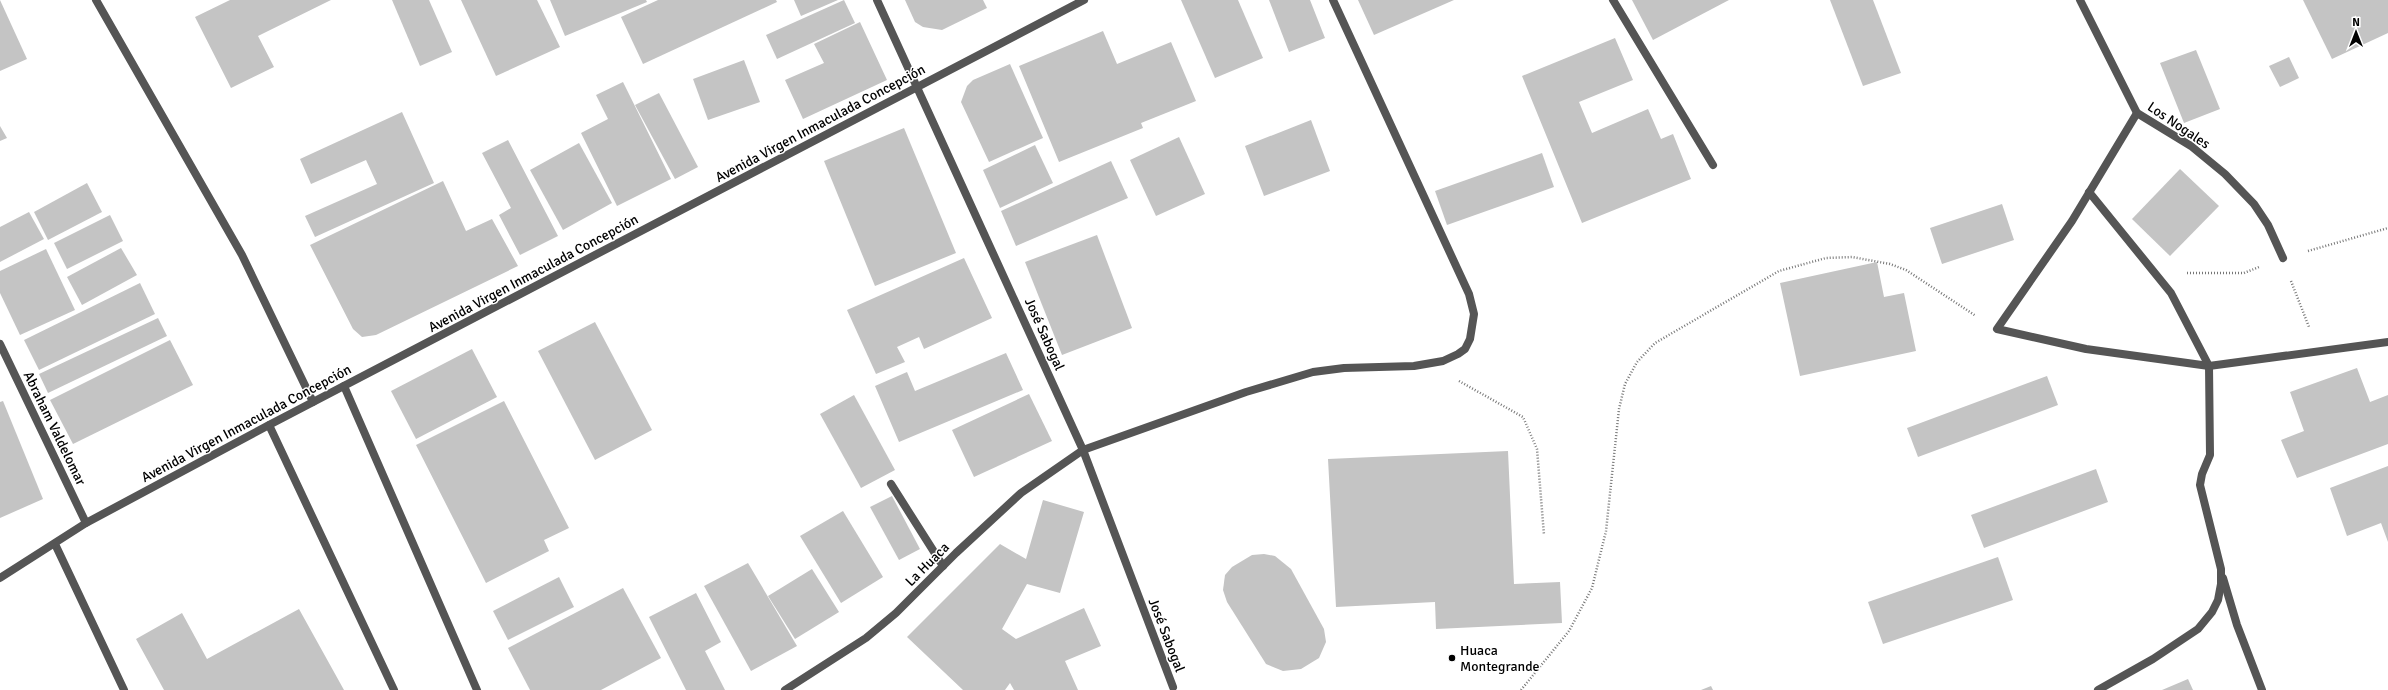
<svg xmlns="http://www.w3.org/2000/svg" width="2388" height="690" font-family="Signika,sans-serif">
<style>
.building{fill:#c4c4c4}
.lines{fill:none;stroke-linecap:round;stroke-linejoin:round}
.path{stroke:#777;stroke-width:2.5;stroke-dasharray:1 2;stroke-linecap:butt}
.service{stroke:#555;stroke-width:8}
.minor{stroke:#555;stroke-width:8}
.poi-dot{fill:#000;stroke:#fff;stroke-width:1.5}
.labels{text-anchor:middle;stroke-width:3;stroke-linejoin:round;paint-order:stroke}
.street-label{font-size:14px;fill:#000;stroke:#fff}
.poi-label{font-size:14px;fill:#000;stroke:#fff;text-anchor:start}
</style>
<rect width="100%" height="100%" fill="#fff"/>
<g class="building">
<path d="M0,0L27,59L0,71Z"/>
<path d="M230,0H331L258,36L274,67L231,88L195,17Z"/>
<path d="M392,0H429L452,52L420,66Z"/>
<path d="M461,0H537L560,47L496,76Z"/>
<path d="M550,0H646L647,2L565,36Z"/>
<path d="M658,0H776L777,2L643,64L621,17Z"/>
<path d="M794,0H838L801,16Z"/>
<path d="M844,0L855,23L777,59L766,35Z"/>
<path d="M905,0H983L987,8L942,30L923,27L915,22Z"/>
<path d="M1181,0H1238L1263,58L1215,78Z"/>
<path d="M1269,0H1310L1325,38L1289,52Z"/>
<path d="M1358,0H1454L1374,35Z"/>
<path d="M1632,0H1729L1653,40Z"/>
<path d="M1830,0H1873L1901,73L1863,86Z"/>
<path d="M2303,0H2388V33L2332,59Z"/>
<path d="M860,22L887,80L803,119L785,80L824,63L814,44Z"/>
<path d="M1103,31L1117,64L1171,42L1196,101L1141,123L1143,128L1059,162L1019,66Z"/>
<path d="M1615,38L1633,80L1579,102L1592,133L1648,109L1661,139L1673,134L1691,179L1582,223L1522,76Z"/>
<path d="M2196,50L2220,109L2184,123L2160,63Z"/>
<path d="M2289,57L2299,78L2280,87L2269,66Z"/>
<path d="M744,60L760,102L708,120L693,79Z"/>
<path d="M1010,64L1043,138L989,162L961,102L967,86L973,80Z"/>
<path d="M623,82L671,179L617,206L581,133L608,119L596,95Z"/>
<path d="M659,93L698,167L675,179L635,105Z"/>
<path d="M402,112L434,183L315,237L305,216L377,184L366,160L311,184L300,159Z"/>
<path d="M1311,120L1330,171L1264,196L1245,146Z"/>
<path d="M0,126L7,138L0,141Z"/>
<path d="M904,128L956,253L875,286L824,161Z"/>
<path d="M1179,137L1205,194L1156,216L1130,160Z"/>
<path d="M508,140L558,236L520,255L499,215L511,208L482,153Z"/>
<path d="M579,143L612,203L563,230L530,170Z"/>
<path d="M1035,145L1053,183L1000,208L983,170Z"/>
<path d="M1542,153L1554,187L1447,225L1435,191Z"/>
<path d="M1111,161L1128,198L1016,246L1001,211Z"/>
<path d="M2180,169L2219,206L2170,256L2132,219Z"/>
<path d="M443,181L466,231L492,219L518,266L376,335L362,337L353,329L310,245Z"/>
<path d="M87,183L102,212L48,240L34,212Z"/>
<path d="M2002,204L2014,240L1942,264L1930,228Z"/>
<path d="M29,212L44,239L0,262V227Z"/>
<path d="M110,215L123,241L67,269L54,243Z"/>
<path d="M1097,235L1132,328L1062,355L1025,262Z"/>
<path d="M121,248L137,275L82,305L67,277Z"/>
<path d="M46,249L75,310L20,335L0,293V271Z"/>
<path d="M964,258L992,318L924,349L919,337L897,347L905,362L876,374L847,310Z"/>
<path d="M1877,262L1884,297L1904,293L1916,351L1800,376L1780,283Z"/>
<path d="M140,283L155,314L39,370L24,340Z"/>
<path d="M158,318L167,336L48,393L39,374Z"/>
<path d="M595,322L652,430L595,460L538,351Z"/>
<path d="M170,340L193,385L73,444L50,400Z"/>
<path d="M472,349L497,397L416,439L391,391Z"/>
<path d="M1006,353L1023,390L899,442L875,386L907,372L915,391Z"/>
<path d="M2357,368L2370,402L2388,395V444L2297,478L2281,440L2304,431L2290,392Z"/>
<path d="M2047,376L2058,405L1918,457L1907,428Z"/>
<path d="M1029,394L1052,441L974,477L952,430Z"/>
<path d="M854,395L895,470L861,488L820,414Z"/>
<path d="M3,401L43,499L0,518V402Z"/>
<path d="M504,401L569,528L544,540L549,551L486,583L416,445Z"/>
<path d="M1508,451L1514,584L1560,582L1562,623L1436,629L1435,602L1336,607L1328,459Z"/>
<path d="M2388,466V542L2381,523L2347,536L2330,488Z"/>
<path d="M2096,469L2108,502L1984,548L1971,515Z"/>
<path d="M892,496L920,549L899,560L870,507Z"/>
<path d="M1043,500L1084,512L1060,593L1027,584L1002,629L1016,639L1084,608L1101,646L1065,661L1078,690H1014L1010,683L1005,690H963L907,637L1000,544L1026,559Z"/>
<path d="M843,511L883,577L841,603L800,536Z"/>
<path d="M1264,554L1275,556L1291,569L1324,629L1326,642L1319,658L1301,669L1283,671L1266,664L1227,602L1223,590L1225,575L1232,567L1252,555Z"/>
<path d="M1998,557L2013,600L1883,644L1868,602Z"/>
<path d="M748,563L797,646L751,671L704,586Z"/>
<path d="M812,569L839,612L795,639L768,596Z"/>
<path d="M559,577L574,607L508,640L493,611Z"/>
<path d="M623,588L661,658L601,690H530L508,648Z"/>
<path d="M696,593L721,642L705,651L725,690H686L649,617Z"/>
<path d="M299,609L344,690H164L136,639L182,613L207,659Z"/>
<path d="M2188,679L2193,690H2162Z"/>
<path d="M1711,686L1713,690H1701Z"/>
</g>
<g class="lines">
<g class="path">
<path d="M2308,251L2388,228"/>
<path d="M2187,273H2244L2259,267"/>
<path d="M2291,281L2309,327"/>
<path d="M1459,381L1523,417L1537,449L1544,535"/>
<path d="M1521,690L1569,631L1592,588L1606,531L1619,409L1625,384L1637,362L1655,343L1779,271L1826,258L1852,257L1890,264L1906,270L1976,316"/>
</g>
<path class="service" d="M891,484L943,566"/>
<g class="minor">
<path d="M96,0L242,255L313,402"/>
<path d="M877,0L1083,450L1173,687"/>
<path d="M1613,0L1713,165"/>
<path d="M2080,0L2137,113L2191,146L2225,174L2254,204L2268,225L2283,258"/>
<path d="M2137,113L2072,221L1997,329L2086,349L2209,366L2388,342"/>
<path d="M2089,192L2171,293L2209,366L2210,455L2202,474L2200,485L2221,569V584L2218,600L2212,612L2198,629L2153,659L2098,690"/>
<path d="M0,344L86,523"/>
<path d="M344,386L477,690"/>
<path d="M269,425L394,690"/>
<path d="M55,544L124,690"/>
<path d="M0,578L86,523L269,425L1084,0"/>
<path d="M2223,578L2237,625L2262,690"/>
<path d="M785,690L866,638L896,613L956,553L1021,493L1083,450L1246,392L1313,372L1344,368L1414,366L1443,361L1458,354L1465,349L1470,339L1474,314L1469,294L1333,0"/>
</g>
</g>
<circle class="poi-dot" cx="1452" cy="658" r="4"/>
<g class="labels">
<g class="street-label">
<text transform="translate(820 123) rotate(-28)" y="5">Avenida Virgen Inmaculada Concepción</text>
<text transform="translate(2179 125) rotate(34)" y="5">Los Nogales</text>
<text transform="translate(533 273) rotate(-28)" y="5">Avenida Virgen Inmaculada Concepción</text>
<text transform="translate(1045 334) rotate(66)" y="5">José Sabogal</text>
<text transform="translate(246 423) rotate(-28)" y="5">Avenida Virgen Inmaculada Concepción</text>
<text transform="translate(55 428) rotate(64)" y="5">Abraham Valdelomar</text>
<text transform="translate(927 564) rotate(-45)" y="5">La Huaca</text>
<text transform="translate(1167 635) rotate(69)" y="5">José Sabogal</text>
</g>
<g class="poi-label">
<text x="1460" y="655">Huaca<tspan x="1460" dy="16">Montegrande</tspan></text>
</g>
</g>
<g transform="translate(2356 32)" stroke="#ffffff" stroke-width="3" paint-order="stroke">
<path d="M0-3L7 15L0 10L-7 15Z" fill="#000000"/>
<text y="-6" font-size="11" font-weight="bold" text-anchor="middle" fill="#000000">N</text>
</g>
</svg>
